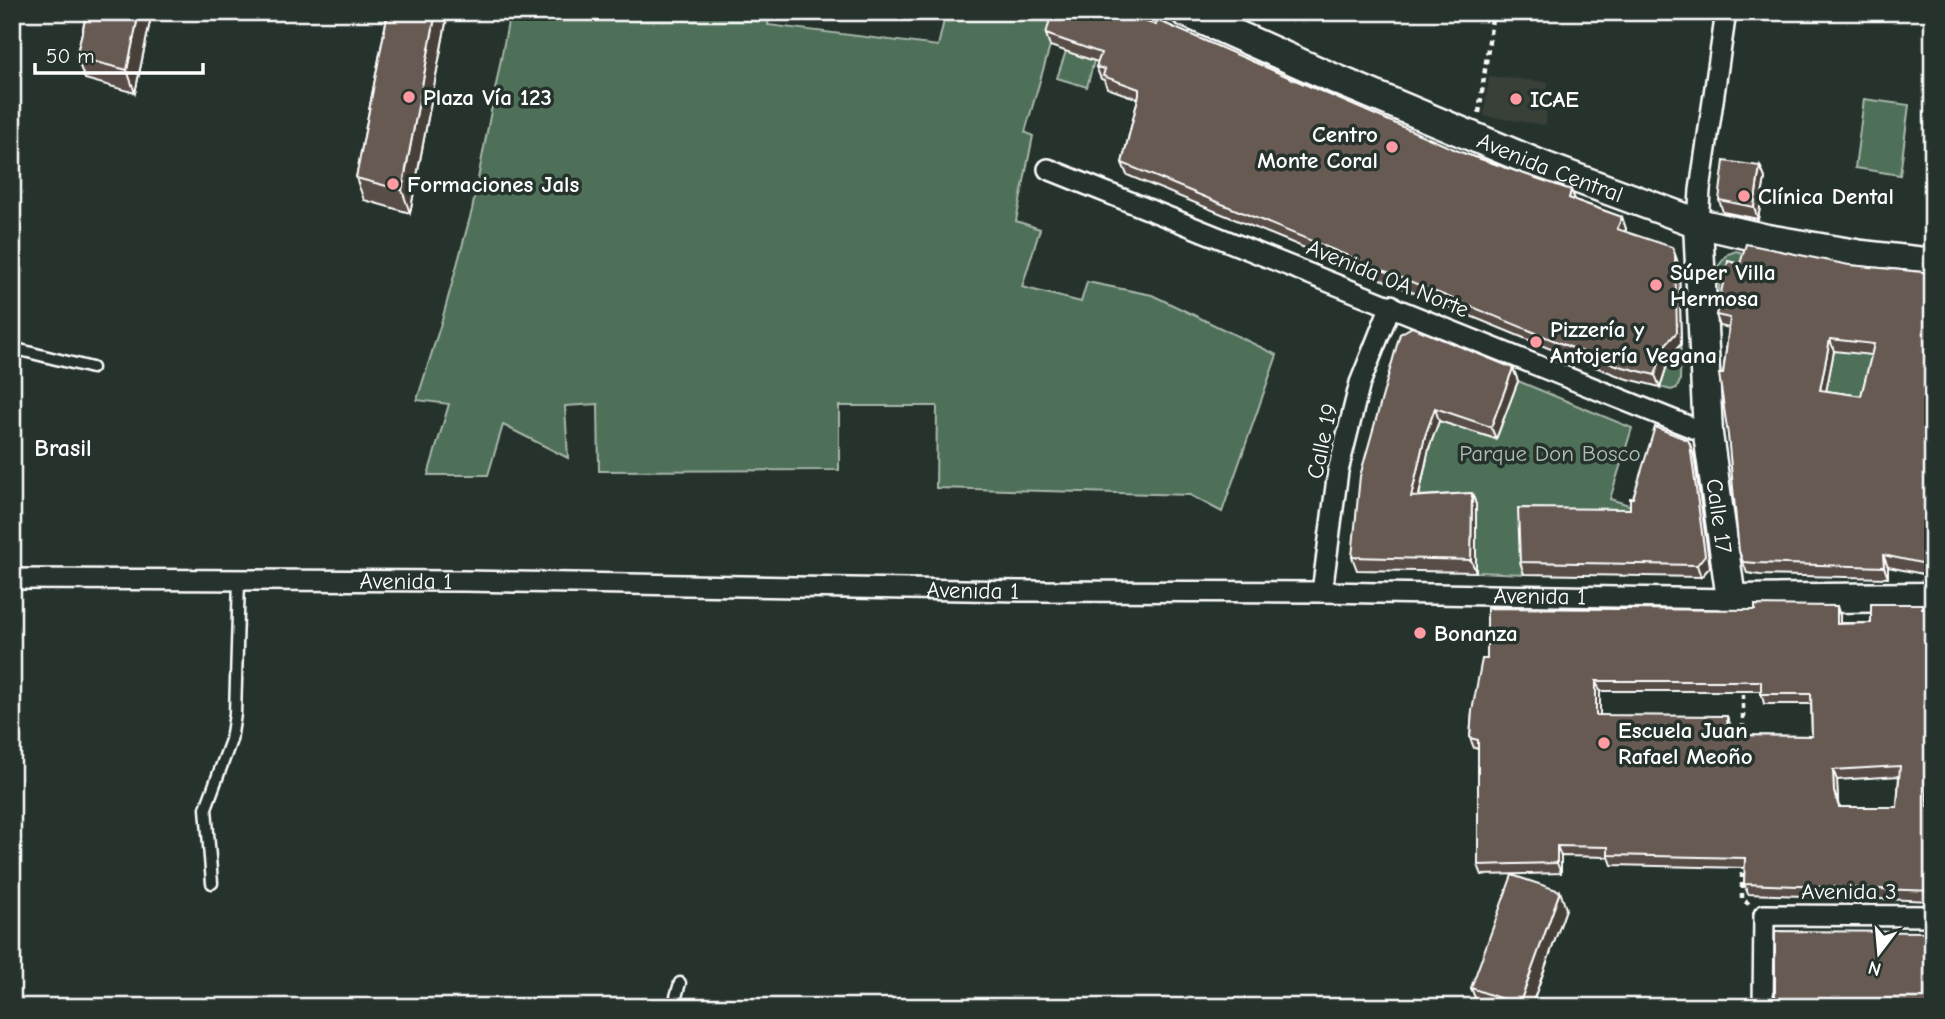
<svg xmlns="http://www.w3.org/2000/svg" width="1945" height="1019" font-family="'Comic Neue',sans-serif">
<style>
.built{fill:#393f38}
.green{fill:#506f58;stroke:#a8b7ac;stroke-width:2}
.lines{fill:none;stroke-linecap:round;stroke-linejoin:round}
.lane-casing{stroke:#fff;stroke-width:15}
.street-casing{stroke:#fff;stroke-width:24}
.secondary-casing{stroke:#fff;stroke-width:33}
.path{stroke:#fff;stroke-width:4.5;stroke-dasharray:5 5;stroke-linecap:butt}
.lane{stroke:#26332d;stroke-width:10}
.street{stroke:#26332d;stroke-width:19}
.secondary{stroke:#26332d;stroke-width:28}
.wall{fill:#584d47;stroke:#fff;stroke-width:2;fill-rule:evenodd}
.shaded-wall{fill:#473f39;stroke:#fff;stroke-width:2}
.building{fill:#665a52;stroke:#fff;stroke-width:2;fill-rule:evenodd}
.poi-dot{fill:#ff9aa2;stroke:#26332d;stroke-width:2.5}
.labels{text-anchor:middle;stroke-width:7;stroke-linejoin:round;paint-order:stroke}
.poi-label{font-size:23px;font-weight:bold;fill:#fff;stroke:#26332d;text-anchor:start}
.street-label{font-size:23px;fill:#fff;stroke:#26332d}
.park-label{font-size:23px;fill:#b0beb4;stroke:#26332d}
.neighbourhood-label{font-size:24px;font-weight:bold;fill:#fff;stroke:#26332d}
</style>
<rect width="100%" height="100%" fill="#26332d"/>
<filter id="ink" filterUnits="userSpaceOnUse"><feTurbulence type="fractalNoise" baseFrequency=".0143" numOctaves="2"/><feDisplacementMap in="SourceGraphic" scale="14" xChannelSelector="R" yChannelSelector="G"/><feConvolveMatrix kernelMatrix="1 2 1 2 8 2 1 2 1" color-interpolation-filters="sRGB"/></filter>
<g filter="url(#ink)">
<path class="built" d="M1489,76L1548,82L1546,125L1484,116Z"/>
<g class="green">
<path d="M510,12H770L768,25L938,46L946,12H1060L1025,132L1033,136L1016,221L1040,229L1022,287L1081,302L1087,282L1152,295L1277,355L1222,512L1190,495L936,488L937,406H839V470L599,471L598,404L565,406L568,458L503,425L488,475H428L449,404L417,400L442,320L472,210Z"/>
<path d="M1066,51L1094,61L1087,87L1057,78Z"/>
<path d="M1864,99L1909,105L1900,175L1855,168Z"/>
<path d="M1736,251L1750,255L1719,327V265L1728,254Z"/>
<path d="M1806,322L1839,351L1896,358L1857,439L1824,402Z"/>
<path d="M1675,329L1681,332L1680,381L1677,388L1671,390L1660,387L1670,356Z"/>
<path d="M1518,381L1632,428L1610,499L1632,506L1675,509L1523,520L1524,574L1476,572L1416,510L1429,449L1439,421L1496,439Z"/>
</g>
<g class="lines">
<g class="lane-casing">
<g id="lane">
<path d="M12,348L92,368"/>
<path d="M212,883L206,808L231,740L235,714L239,580"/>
<path d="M673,1007L680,983"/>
</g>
</g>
<g class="street-casing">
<g id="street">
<path d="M1048,169L1708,434"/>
<path d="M1698,223L1700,190L1726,12"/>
<path id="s1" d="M12,579L464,581L1019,591L1322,592L1731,599"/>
<path d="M1322,592L1338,471L1360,383L1391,305"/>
<path d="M1763,1007L1764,915L1933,916"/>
</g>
</g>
<g class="secondary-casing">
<g id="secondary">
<path id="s2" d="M1185,12L1333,78L1543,166L1698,223L1767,239L1862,255L1933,263"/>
<path id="s3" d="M1698,223L1708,434L1731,599L1933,597"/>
</g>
</g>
<g class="path">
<path d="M1479,113L1493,12"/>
<path d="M1743,739V688"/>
<path d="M1742,863V899L1749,904"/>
</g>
<use href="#lane" class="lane"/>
<use href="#street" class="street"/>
<use href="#secondary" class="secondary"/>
</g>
<g class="wall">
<path d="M87,12H152L135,93L85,79L76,57Z"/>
<path d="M388,12H448L410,213L364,200L356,178Z"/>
<path d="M1046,34L1463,153L1571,190L1575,200L1622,217L1626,229L1625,232L1679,266L1681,344L1670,356L1660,387L1624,378L1575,359L1127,175L1122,163L1138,99L1107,88L1104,80L1101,79L1096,67L1098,62L1050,46Z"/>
<path d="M1760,166L1765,178L1758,219L1723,212L1719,200Z"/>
<path d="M1740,264L1849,265L1933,273V576L1888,567V578L1760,575L1747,573L1739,551L1723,374L1729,328L1720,326L1716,315ZM1834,351L1872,355L1861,396L1826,391Z"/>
<path d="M1400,334L1513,368L1518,381L1496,439L1439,421L1429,448L1419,496L1472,493L1476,505V572L1357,570L1352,557Z"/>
<path d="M1694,456L1710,567L1701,577L1524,574L1520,562L1630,509L1633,498Z"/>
<path d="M1922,604L1924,608L1933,609V772L1929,773L1930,806H1933V901L1748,894L1744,884L1745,868L1612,865L1609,857L1561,856V873L1482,875L1478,865V749L1474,748L1470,738L1472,711L1840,616V623H1871ZM1600,691H1761L1764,704H1811L1812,736L1731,735V726L1600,715ZM1899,776L1897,807H1839L1838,802L1837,780Z"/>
<path d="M1566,909L1531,1007H1482L1478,1005L1471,988Z"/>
</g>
<g class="shaded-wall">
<path d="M139,12H152L135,93L127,70Z"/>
<path d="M436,12H448L410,213L402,190Z"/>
<path d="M1760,166L1765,178L1758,219L1754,207Z"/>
<path d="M1571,190L1576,202L1569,198Z"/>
<path d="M1622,217L1626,229L1621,241L1617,229Z"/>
<path d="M13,248L22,271L12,310V253Z"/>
<path d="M1675,254L1679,266L1681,344L1670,356L1660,387L1655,375Z"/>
<path d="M1830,339L1834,351L1824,402L1820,390Z"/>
<path d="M1513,368L1518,381L1496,439L1491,427Z"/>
<path d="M1435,408L1439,421L1429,448L1416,509L1411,497L1425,436Z"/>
<path d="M1690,444L1694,456L1710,567L1701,577L1697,565Z"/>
<path d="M1472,493L1476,505V572L1471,560Z"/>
<path d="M1883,555L1888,567V578L1884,567Z"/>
<path d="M1837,606L1840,616V634L1837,624Z"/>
<path d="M1596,681L1600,691V725L1596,715Z"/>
<path d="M1727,716L1731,726V745L1728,735Z"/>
<path d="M1926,763L1929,773L1930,816L1927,806Z"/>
<path d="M1833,770L1837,780L1838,802L1834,792Z"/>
<path d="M1557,846L1561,856V873L1557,863Z"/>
<path d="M1560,891L1566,909L1531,1007H1519V1005Z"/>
</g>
<g class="building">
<path d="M87,12H139L127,70L76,57Z"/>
<path d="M388,12H436L402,190L356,178Z"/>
<path d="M1052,12H1114L1156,25L1157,20L1463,153L1571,190L1569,198L1622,217L1617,229L1672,247L1675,254L1677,332L1666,344L1655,375L1619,366L1570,347L1122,163L1139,95V89L1103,76L1105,69L1096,67L1101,53L1046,34Z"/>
<path d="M1724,161L1760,166L1754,207L1719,200Z"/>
<path d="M1746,244L1849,265L1933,273V568H1931V565L1883,555L1884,567L1756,563L1743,562L1739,551L1728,435L1719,374H1723L1730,318L1716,315L1728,261L1740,264ZM1830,339L1874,344L1861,396L1820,390Z"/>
<path d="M1412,327L1513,368L1491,427L1435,408L1425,436L1411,497L1472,493L1471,560L1352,557L1360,476L1400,334Z"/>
<path d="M1655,427L1688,440L1690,444L1705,555L1697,565L1520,562L1518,508L1630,509V498H1633Z"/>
<path d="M1871,604H1922V608L1933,609V762L1926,763L1927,806H1933V891L1744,884L1745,858L1608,855V847L1557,846V863L1478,865V740L1470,738L1472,711L1482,659H1487V608L1755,610V605L1837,606V624L1871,623ZM1596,681H1761V694H1811L1812,736L1728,735L1727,716L1596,715ZM1900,766L1897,807H1839L1834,792L1833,770Z"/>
<path d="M1512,875L1560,891L1519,1005L1471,988Z"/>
<path d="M1775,931L1933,932V1007H1775Z"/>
</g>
</g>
<g class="poi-dot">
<circle cx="409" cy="97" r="7"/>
<circle cx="1516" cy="99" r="7"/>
<circle cx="1392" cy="147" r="7"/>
<circle cx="393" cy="184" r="7"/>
<circle cx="1744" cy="196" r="7"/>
<circle cx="1656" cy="285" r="7"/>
<circle cx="1536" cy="342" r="7"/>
<circle cx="1420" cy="633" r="7"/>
<circle cx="1604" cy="743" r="7"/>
</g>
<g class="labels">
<g class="poi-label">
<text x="423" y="105">Plaza Vía 123</text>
<text x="1530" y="107">ICAE</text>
<text x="1378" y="142" text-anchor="end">Centro<tspan x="1378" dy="26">Monte Coral</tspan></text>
<text x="407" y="192">Formaciones Jals</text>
<text x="1758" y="204">Clínica Dental</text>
<text x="1670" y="280">Súper Villa<tspan x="1670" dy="26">Hermosa</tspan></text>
<text x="1550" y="337">Pizzería y<tspan x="1550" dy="26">Antojería Vegana</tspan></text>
<text x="1434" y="641">Bonanza</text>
<text x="1618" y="738">Escuela Juan<tspan x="1618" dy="26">Rafael Meoño</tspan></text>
</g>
<g class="street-label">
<text dy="8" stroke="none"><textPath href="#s2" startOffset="397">Avenida Central</textPath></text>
<text transform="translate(1388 278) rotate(22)" y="8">Avenida 0A Norte</text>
<text transform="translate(1322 441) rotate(-78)" y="8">Calle 19</text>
<text dy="8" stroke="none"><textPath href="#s3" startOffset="294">Calle 17</textPath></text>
<text dy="8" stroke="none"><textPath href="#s1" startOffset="394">Avenida 1</textPath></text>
<text dy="8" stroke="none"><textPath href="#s1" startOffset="961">Avenida 1</textPath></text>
<text dy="8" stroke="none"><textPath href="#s1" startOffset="1528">Avenida 1</textPath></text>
<text x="1849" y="899">Avenida 3</text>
</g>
<g class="park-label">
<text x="1550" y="461">Parque Don Bosco</text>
</g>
<g class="neighbourhood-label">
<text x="63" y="456">Brasil</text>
</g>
</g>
<rect width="1945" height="1019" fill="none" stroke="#26332d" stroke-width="42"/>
<rect x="21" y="21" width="1903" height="977" fill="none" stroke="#fff" stroke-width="2.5" filter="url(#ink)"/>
<g transform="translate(1879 953) rotate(196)" stroke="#26332d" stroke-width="5" paint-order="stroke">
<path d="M0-5L12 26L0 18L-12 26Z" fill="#ffffff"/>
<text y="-10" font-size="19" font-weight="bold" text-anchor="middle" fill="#ffffff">N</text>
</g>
<path d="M35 63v10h168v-10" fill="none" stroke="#ffffff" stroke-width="3.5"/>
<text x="46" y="63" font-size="21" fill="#ffffff" stroke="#26332d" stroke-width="5" paint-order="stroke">50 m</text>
</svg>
